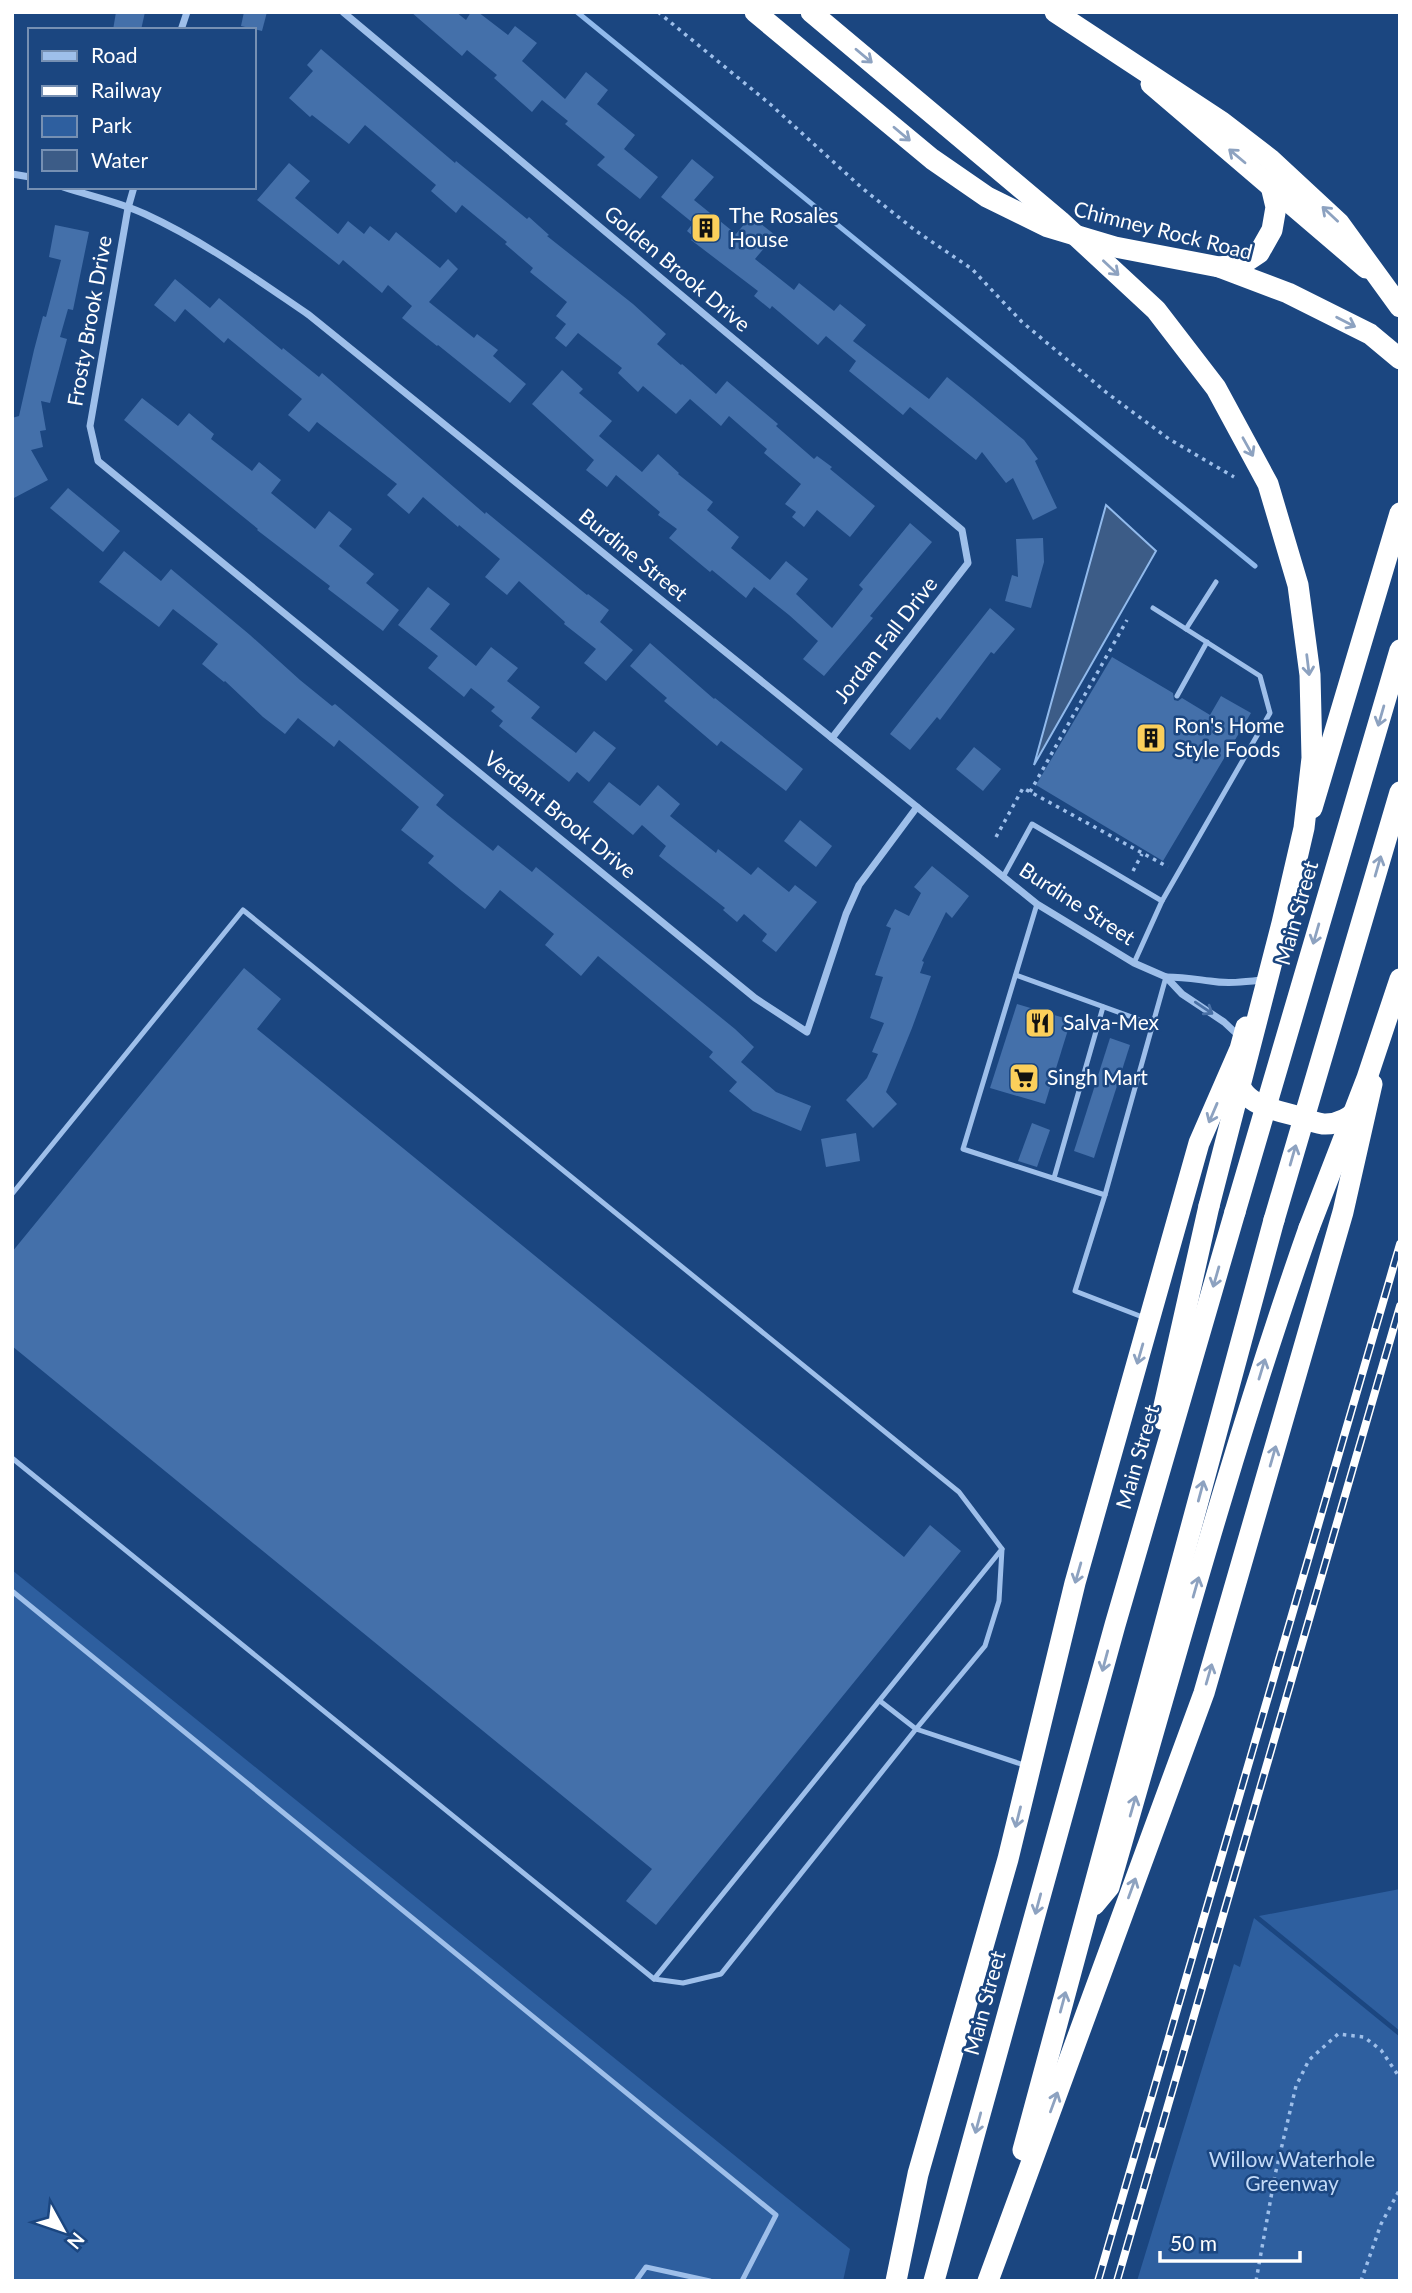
<svg xmlns="http://www.w3.org/2000/svg" width="1412" height="2293" font-family="Lato,sans-serif">
<style>
.green{fill:#2e5f9f}
.water{fill:#3c5c87;stroke:#91baec;stroke-width:2}
.lines{fill:none;stroke-linecap:round;stroke-linejoin:round}
.stream{stroke:#91baec;stroke-width:5}
.building{fill:#4470aa}
.path{stroke:#9ebfea;stroke-width:3.5;stroke-dasharray:3.5 5;stroke-linecap:butt}
.lane{stroke:#9ebfea;stroke-width:5}
.street{stroke:#9ebfea;stroke-width:7}
.highway{stroke:#fff;stroke-width:21}
.rail-casing{stroke:#fff;stroke-width:8}
.rail{stroke:#1b4680;stroke-width:5;stroke-dasharray:16;stroke-linecap:butt}
.highway-bridge{stroke:#fff;stroke-width:21}
.oneway{stroke:#8da2c0}
.oneway2{stroke:#4970a5}
.labels{text-anchor:middle;stroke-width:5;stroke-linejoin:round;paint-order:stroke}
.poi-label{font-size:21px;fill:#fff;stroke:#1b4680;text-anchor:start}
.street-label{font-size:21px;fill:#fff;stroke:#1b4680}
.park-label{font-size:21px;fill:#c3daf7;stroke:#1b4680}
</style>
<rect width="100%" height="100%" fill="#1b4680"/>
<g class="green">
<path d="M12,1570L850,2249L843,2281H12Z"/>
<path d="M1400,1889V2031L1259,1916Z"/>
<path d="M1254,1918L1400,2037V2281H1137L1234,1964L1240,1967Z"/>
</g>
<path class="water" d="M1106,505L1156,551L1034,765Z"/>
<g class="lines">
<path class="stream" d="M577,12L1255,566"/>
</g>
<g class="building">
<path d="M116,12H145L141,30H113Z"/>
<path d="M244,12H267L262,31L241,26Z"/>
<path d="M411,12H456L466,20L471,12H478L508,35L515,26L537,43L522,61L565,99L586,72L608,90L597,104L635,135L624,149L658,177L640,199L597,165L605,157L565,124L568,121L542,100L532,112L494,78L497,75L467,50L462,56Z"/>
<path d="M321,49L455,163L456,161L527,219L529,217L549,235L547,236L633,304L666,334L657,344L681,365L682,364L716,394L727,381L778,424L776,426L814,459L817,456L832,467L830,469L875,506L850,537L817,510L804,527L792,517L796,512L785,504L801,484L764,453L767,449L729,416L721,426L690,399L676,414L643,386L638,392L618,373L622,368L578,333L566,347L555,338L566,324L556,316L567,302L530,272L533,268L505,244L507,242L462,205L456,213L431,191L436,185L365,125L349,144L312,115L310,117L289,98L313,71L307,65Z"/>
<path d="M692,159L714,177L694,200L736,234L751,216L775,235L755,259L794,290L799,283L834,311L840,304L866,325L853,341L929,399L947,377L972,397L1024,440L1038,459L1035,461L1057,508L1033,520L1013,478L1006,483L982,452L976,460L910,407L903,415L849,371L856,361L826,336L818,345L772,306L770,309L754,296L758,291L691,240L694,237L687,231L693,223L661,197Z"/>
<path d="M289,163L310,181L295,198L338,234L348,221L364,234L370,226L389,241L396,232L440,268L448,259L458,269L429,302L474,338L477,334L498,350L493,356L526,384L510,403L438,345L437,346L402,318L412,306L388,285L382,293L343,260L339,265L257,200Z"/>
<path d="M55,225L89,232L73,310L68,309L60,337L67,339L50,403L41,401L46,430L40,431L43,447L31,450L48,480L12,499V418L19,416L34,350L43,316L46,317L61,260L49,257Z"/>
<path d="M175,279L210,308L219,298L282,350L283,348L319,377L322,373L485,514L486,512L587,595L588,594L609,610L600,622L633,650L606,681L584,663L596,649L564,624L565,622L519,581L507,595L485,577L500,559L459,525L458,527L423,497L409,514L387,495L397,484L317,422L309,432L288,415L302,399L228,338L224,343L185,309L175,322L154,305Z"/>
<path d="M562,370L583,389L579,393L612,421L599,436L642,472L658,454L679,473L678,474L713,502L707,510L739,537L731,548L770,580L786,561L808,579L796,594L832,628L863,589L859,585L910,523L932,542L870,616L873,618L824,676L803,659L818,641L789,615L754,587L746,598L712,570L710,572L669,538L677,529L658,515L660,512L616,475L607,487L586,470L594,460L532,404Z"/>
<path d="M142,398L178,426L189,413L214,434L211,439L252,471L259,462L281,480L271,493L315,529L329,511L352,529L339,546L374,574L366,583L399,610L383,631L328,589L330,586L257,530L258,529L124,420Z"/>
<path d="M68,488L120,531L103,552L50,508Z"/>
<path d="M1043,538L1044,562L1031,608L1005,601L1012,575L1018,577L1016,539Z"/>
<path d="M124,551L161,581L171,569L250,635L300,680L332,706L335,704L444,795L436,805L448,815L493,851L498,845L532,872L536,867L735,1029L754,1047L741,1062L776,1092L811,1106L801,1131L753,1111L729,1091L737,1082L709,1057L713,1052L598,956L581,976L545,945L554,934L500,890L485,909L462,891L428,863L434,856L401,830L419,807L339,740L334,747L298,718L285,734L263,717L225,681L224,682L202,664L218,644L173,609L159,627L99,582Z"/>
<path d="M428,587L450,604L430,629L476,666L491,647L518,668L507,681L540,707L531,718L576,753L594,731L616,748L589,782L577,772L569,782L499,726L503,721L491,711L495,707L471,688L464,697L428,668L438,656L398,625Z"/>
<path d="M990,608L1015,629L994,654L991,652L940,720L937,717L910,750L890,734Z"/>
<path d="M650,643L714,699L715,698L803,769L786,791L721,741L717,746L664,701L667,698L630,666Z"/>
<path d="M1112,657L1173,693L1174,700L1178,701L1182,698L1210,715L1221,696L1251,713L1163,861L1036,785Z"/>
<path d="M974,747L1001,769L983,791L956,769Z"/>
<path d="M609,782L640,806L658,785L680,804L670,816L716,853L718,849L751,875L758,867L789,892L795,885L817,902L776,952L762,941L767,934L744,914L737,922L723,910L725,908L659,856L666,846L642,825L633,835L593,802Z"/>
<path d="M800,820L832,846L816,867L784,841Z"/>
<path d="M932,866L969,896L952,918L946,912L922,961L924,962L920,973L931,976L912,1028L886,1092L897,1104L873,1128L846,1100L867,1078L878,1054L872,1052L884,1023L870,1018L883,977L875,975L891,928L886,926L895,909L909,916L921,893L914,887Z"/>
<path d="M244,968L281,999L257,1029L904,1557L930,1525L961,1551L656,1925L626,1901L652,1869L12,1346V1252Z"/>
<path d="M1017,1004L1071,1020L1045,1104L990,1088Z"/>
<path d="M1110,1038L1130,1045L1094,1158L1074,1151Z"/>
<path d="M1032,1123L1050,1130L1037,1167L1018,1161Z"/>
<path d="M856,1133L860,1161L826,1167L821,1139Z"/>
</g>
<g class="lines">
<g class="path">
<path d="M658,12L770,104L862,188L916,231L972,269L1022,322L1107,393L1169,439L1234,477"/>
<path d="M1030,792L1127,620"/>
<path d="M996,837L1023,788L1168,867"/>
<path d="M1133,871L1142,854"/>
<path d="M1256,2281L1275,2175L1296,2086L1309,2060L1338,2034L1364,2037L1381,2050L1400,2078"/>
<path d="M1361,2281L1381,2224L1400,2189"/>
</g>
<g class="lane">
<path d="M1186,629L1216,582"/>
<path d="M1177,696L1207,642"/>
<path d="M1003,877L1032,824L1162,901"/>
<path d="M1037,904L963,1149L1105,1195"/>
<path d="M1134,963L1162,901L1270,713L1260,676L1153,608"/>
<path d="M1016,975L1151,1024"/>
<path d="M1054,1178L1103,1007"/>
<path d="M12,1194L243,910L959,1492L1002,1549L999,1601L985,1646L916,1729L721,1974L683,1983L654,1979L12,1458"/>
<path d="M1145,1318L1075,1291L1105,1195L1166,977"/>
<path d="M12,1591L776,2215L742,2281"/>
<path d="M880,1701L916,1729L1027,1766"/>
<path d="M654,1979L1002,1549"/>
<path d="M636,2281L646,2267L710,2281"/>
</g>
<g class="street">
<path d="M343,12L962,530L968,563L832,738"/>
<path d="M181,30L187,12"/>
<path d="M12,174L30,177"/>
<path d="M63,187C90,196 120,202 145,214C204,241 256,279 309,315L1037,904L1134,963L1166,977L1182,994L1224,1022L1239,1036"/>
<path d="M134,187L128,208L90,426L98,461L755,998L807,1032L846,914L859,885L917,807"/>
<path d="M1166,977C1183,977 1194,979 1210,981C1227,984 1244,982 1261,980"/>
</g>
<g class="highway">
<path d="M755,12L932,159L987,197L1048,227L1115,247L1219,267L1288,293L1370,334L1400,359"/>
<path d="M1151,84L1366,268"/>
<path d="M1219,267L1244,263L1259,253L1272,230L1276,207L1271,186"/>
<path d="M1312,808L1400,513"/>
<path d="M1237,1071C1236,1103 1273,1110 1297,1116C1305,1119 1315,1123 1323,1124C1338,1125 1352,1117 1361,1106"/>
<path d="M1161,1419L1209,1206"/>
<path d="M1094,1905L1109,1887C1173,1666 1233,1444 1309,1228"/>
<path d="M1023,2150L1274,1220"/>
<path d="M896,2281L918,2174L1008,1859L1075,1583L1199,1143L1240,1049L1246,1027"/>
<path d="M934,2281L1115,1625L1235,1212"/>
<path d="M988,2281L1204,1693L1343,1212L1372,1084"/>
</g>
<g class="rail-casing">
<g id="rail">
<path d="M1098,2281L1400,1244"/>
<path d="M1117,2281L1400,1306"/>
</g>
</g>
<use href="#rail" class="rail"/>
<g class="highway-bridge">
<path d="M811,12L1060,221L1156,310L1216,388L1268,484L1298,585L1310,675L1312,758L1304,828L1282,923L1209,1206"/>
<path d="M1055,12L1222,122L1270,159L1339,223L1400,307"/>
<path d="M1235,1212L1400,650"/>
<path d="M1274,1220L1400,792"/>
<path d="M1309,1228L1367,1078L1400,979"/>
</g>
</g>
<defs><path id="oneway-shaft" d="M-6 0H5M1.5-3L5.5 0L1.5 3" fill="none" stroke-width="1.6" stroke-linecap="round" stroke-linejoin="round" transform="scale(1.75)"/></defs>
<g class="oneway">
<use href="#oneway-shaft" transform="translate(864 56) rotate(40)"/>
<use href="#oneway-shaft" transform="translate(902 134) rotate(40)"/>
<use href="#oneway-shaft" transform="translate(1237 156) rotate(-140)"/>
<use href="#oneway-shaft" transform="translate(1330 214) rotate(-137)"/>
<use href="#oneway-shaft" transform="translate(1111 268) rotate(43)"/>
<use href="#oneway-shaft" transform="translate(1346 322) rotate(27)"/>
<use href="#oneway-shaft" transform="translate(1248 447) rotate(61)"/>
<use href="#oneway-shaft" transform="translate(1308 665) rotate(83)"/>
<use href="#oneway-shaft" transform="translate(1381 716) rotate(106)"/>
<use href="#oneway-shaft" transform="translate(1378 866) rotate(-74)"/>
<use href="#oneway-shaft" transform="translate(1316 934) rotate(106)"/>
<use href="#oneway-shaft" transform="translate(1213 1113) rotate(113)"/>
<use href="#oneway-shaft" transform="translate(1293 1155) rotate(-74)"/>
<use href="#oneway-shaft" transform="translate(1216 1277) rotate(106)"/>
<use href="#oneway-shaft" transform="translate(1140 1354) rotate(106)"/>
<use href="#oneway-shaft" transform="translate(1262 1369) rotate(-73)"/>
<use href="#oneway-shaft" transform="translate(1273 1456) rotate(-74)"/>
<use href="#oneway-shaft" transform="translate(1201 1491) rotate(-75)"/>
<use href="#oneway-shaft" transform="translate(1078 1573) rotate(106)"/>
<use href="#oneway-shaft" transform="translate(1196 1587) rotate(-74)"/>
<use href="#oneway-shaft" transform="translate(1105 1661) rotate(105)"/>
<use href="#oneway-shaft" transform="translate(1209 1674) rotate(-74)"/>
<use href="#oneway-shaft" transform="translate(1133 1806) rotate(-74)"/>
<use href="#oneway-shaft" transform="translate(1018 1817) rotate(104)"/>
<use href="#oneway-shaft" transform="translate(1132 1888) rotate(-70)"/>
<use href="#oneway-shaft" transform="translate(1038 1904) rotate(105)"/>
<use href="#oneway-shaft" transform="translate(1063 2002) rotate(-75)"/>
<use href="#oneway-shaft" transform="translate(1054 2102) rotate(-70)"/>
<use href="#oneway-shaft" transform="translate(978 2123) rotate(105)"/>
</g>
<use class="oneway2" href="#oneway-shaft" transform="translate(1204 1008) rotate(34)"/>
<defs>
<g id="building-square" transform="scale(1.575)"><rect x="-9" y="-9" width="18" height="18" rx="4" fill="#fbcf5b" stroke="#1b4680"/><path d="M-4-6H4V6H1V3H-1V6H-4ZM-2.5-4.3h1.7v1.8h-1.7ZM.8-4.3h1.7v1.8H.8ZM-2.5-1h1.7V.8h-1.7ZM.8-1h1.7V.8H.8Z" fill="#111"/></g>
<g id="restaurant-square" transform="scale(1.575)"><rect x="-9" y="-9" width="18" height="18" rx="4" fill="#fbcf5b" stroke="#1b4680"/><path d="M-5-6h1v4h1v-4h1v4h1v-4h1v5L-1.5 .5V6h-2V.5L-5-1ZM5-6V6H3V1.5H1.5Q1.5-4 5-6Z" fill="#111"/></g>
<g id="supermarket-square" transform="scale(1.575)"><rect x="-9" y="-9" width="18" height="18" rx="4" fill="#fbcf5b" stroke="#1b4680"/><path d="M-6-5.5h2.5l.6 2H6L4.5 2H-2.5L-4.4-4H-6ZM-1.5 3.2a1.3 1.3 0 1 0 .1 0ZM3 3.2a1.3 1.3 0 1 0 .1 0Z" fill="#111"/></g>
</defs>
<g fill-rule="evenodd">
<use href="#building-square" x="706" y="228"/>
<use href="#building-square" x="1151" y="738"/>
<use href="#restaurant-square" x="1040" y="1023"/>
<use href="#supermarket-square" x="1024" y="1078"/>
</g>
<g class="labels">
<g class="poi-label">
<text x="729" y="223">The Rosales<tspan x="729" dy="24">House</tspan></text>
<text x="1174" y="733">Ron's Home<tspan x="1174" dy="24">Style Foods</tspan></text>
<text x="1063" y="1030">Salva-Mex</text>
<text x="1047" y="1085">Singh Mart</text>
</g>
<g class="street-label">
<text transform="translate(1163 231) rotate(14)" y="7">Chimney Rock Road</text>
<text transform="translate(677 269) rotate(40)" y="7">Golden Brook Drive</text>
<text transform="translate(90 321) rotate(-80)" y="7">Frosty Brook Drive</text>
<text transform="translate(633 555) rotate(39)" y="7">Burdine Street</text>
<text transform="translate(886 640) rotate(-52)" y="7">Jordan Fall Drive</text>
<text transform="translate(560 815) rotate(39)" y="7">Verdant Brook Drive</text>
<text transform="translate(1077 904) rotate(33)" y="7">Burdine Street</text>
<text transform="translate(1297 913) rotate(-74)" y="7">Main Street</text>
<text transform="translate(1138 1457) rotate(-74)" y="7">Main Street</text>
<text transform="translate(985 2003) rotate(-75)" y="7">Main Street</text>
</g>
<g class="park-label">
<text x="1292" y="2167">Willow Waterhole<tspan x="1292" dy="24">Greenway</tspan></text>
</g>
</g>
<rect width="1412" height="2293" fill="none" stroke="#ffffff" stroke-width="28"/>
<rect x="28" y="28" width="228" height="161" fill="#1b4680" stroke="#7690b3" stroke-width="2"/>
<rect x="42" y="51" width="35" height="10" fill="#9ebfea" stroke="#7690b3" stroke-width="2"/>
<text x="91" y="63" font-size="21" fill="#ffffff">Road</text>
<rect x="42" y="86" width="35" height="10" fill="#ffffff" stroke="#7690b3" stroke-width="2"/>
<text x="91" y="98" font-size="21" fill="#ffffff">Railway</text>
<rect x="42" y="116" width="35" height="21" fill="#2e5f9f" stroke="#7690b3" stroke-width="2"/>
<text x="91" y="133" font-size="21" fill="#ffffff">Park</text>
<rect x="42" y="150" width="35" height="21" fill="#3c5c87" stroke="#7690b3" stroke-width="2"/>
<text x="91" y="168" font-size="21" fill="#ffffff">Water</text>
<g transform="translate(63 2230) rotate(130)" stroke="#1b4680" stroke-width="5" paint-order="stroke">
<path d="M0-5L12 26L0 18L-12 26Z" fill="#ffffff"/>
<text y="-10" font-size="19" font-weight="bold" text-anchor="middle" fill="#ffffff">N</text>
</g>
<path d="M1160 2251v10h140v-10" fill="none" stroke="#ffffff" stroke-width="3.5"/>
<text x="1170" y="2251" font-size="21" fill="#ffffff" stroke="#1b4680" stroke-width="5" paint-order="stroke">50 m</text>
</svg>
